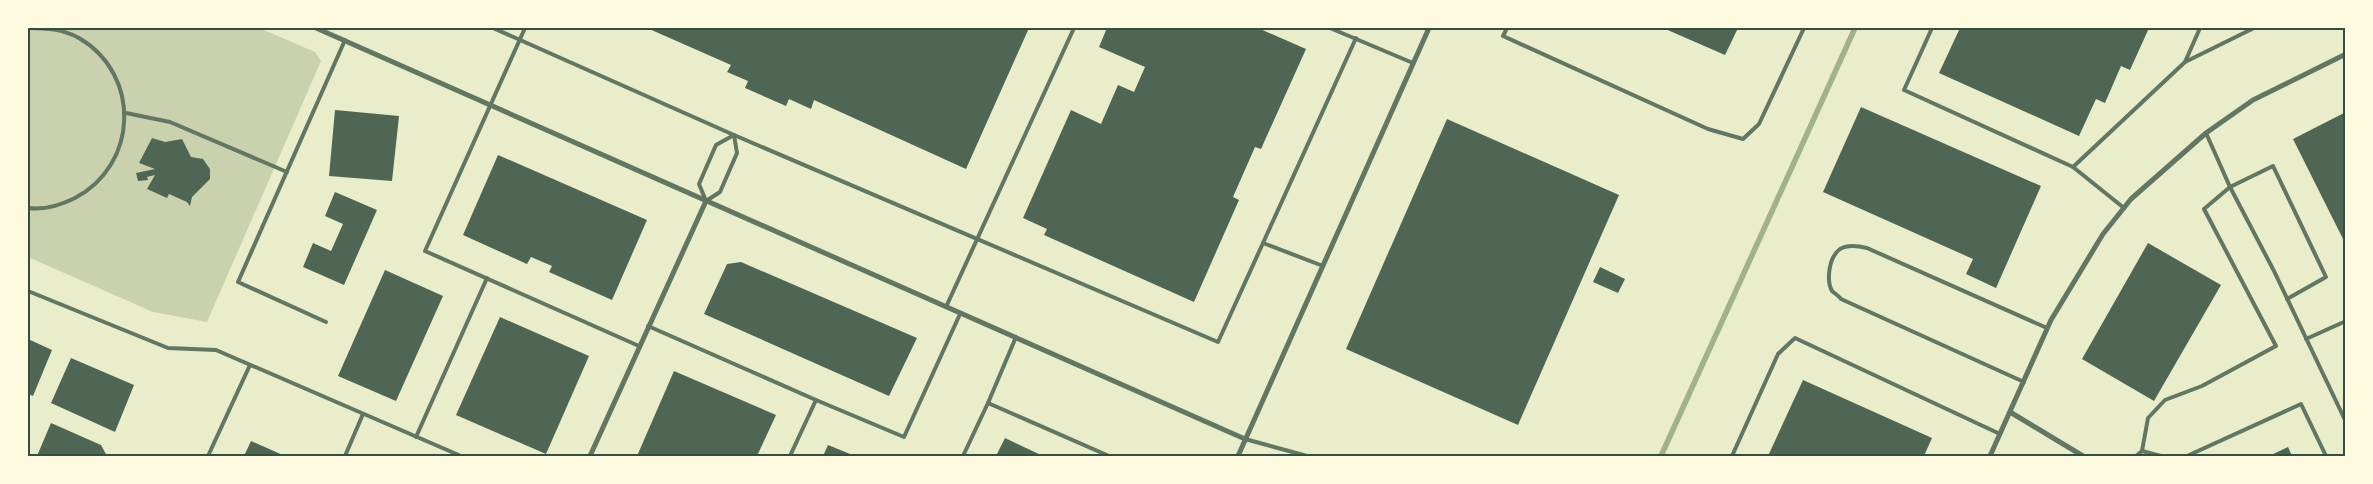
<svg xmlns="http://www.w3.org/2000/svg" width="2373" height="484" font-family="'IBM Plex Sans',sans-serif">
<style>
.green{fill:#cad2ad}
.lines{fill:none;stroke-linecap:round;stroke-linejoin:round}
.stream{stroke:#a3b18a;stroke-width:5.5}
.building{fill:#4f6655}
.service{stroke:#617663;stroke-width:4}
.minor{stroke:#617663;stroke-width:5}
.neatline{fill:none;stroke:#344e41;stroke-width:2}
</style>
<rect width="100%" height="100%" fill="#e9edc9"/>
<path class="green" d="M28,28H259L315,52L321,61L207,322L153,312L28,257Z"/>
<g class="lines">
<path class="stream" d="M1661,456L1855,28"/>
</g>
<g class="building">
<path d="M647,28H1029L966,169L814,100L811,109L789,99L786,106L745,88L748,81L727,72L731,65Z"/>
<path d="M1107,28H1258L1306,49L1261,149L1255,147L1233,197L1239,200L1194,302L1044,235L1047,229L1023,218L1071,110L1101,124L1118,85L1134,92L1145,67L1099,47Z"/>
<path d="M1663,28H1738L1725,55Z"/>
<path d="M1960,28H2149L2130,70L2121,66L2105,103L2096,99L2079,136L1939,73Z"/>
<path d="M1861,107L2041,186L1996,288L1966,274L1973,259L1823,192Z"/>
<path d="M335,110L399,116L392,181L329,176Z"/>
<path d="M2346,112V245L2293,139Z"/>
<path d="M1447,119L1619,195L1518,425L1346,349Z"/>
<path d="M152,138L165,142L182,139L191,157L203,159L210,169V179L192,197L190,206L187,202L169,194L167,198L147,189L155,175L147,177L148,180L138,181L136,173L155,169L139,163Z"/>
<path d="M498,155L647,220L612,300L549,272L552,266L531,257L527,264L463,235Z"/>
<path d="M335,192L377,210L344,285L303,267L313,243L331,251L343,224L325,216Z"/>
<path d="M2148,243L2221,285L2154,401L2082,359Z"/>
<path d="M741,262L917,338L889,396L704,314L727,264Z"/>
<path d="M1600,267L1625,279L1618,293L1593,282Z"/>
<path d="M385,270L443,296L396,401L338,376Z"/>
<path d="M500,317L589,356L546,454L456,415Z"/>
<path d="M28,339L52,350L33,396L28,394Z"/>
<path d="M71,358L134,385L115,432L51,403Z"/>
<path d="M674,371L776,415L757,456H637Z"/>
<path d="M1803,380L1932,438L1924,456H1768Z"/>
<path d="M51,423L101,445L107,456H37Z"/>
<path d="M1005,438L1043,456H996Z"/>
<path d="M251,441L285,456H244Z"/>
<path d="M828,445L855,456H823Z"/>
<path d="M2288,447L2292,456H2269Z"/>
</g>
<g class="lines">
<g class="service">
<path d="M28,28C45,28 63,29 79,38C142,75 138,165 75,198C61,205 43,210 28,208"/>
<path d="M493,28L734,135L1218,342L1263,243L1323,266"/>
<path d="M525,28L425,251L639,346"/>
<path d="M1330,28L1413,63"/>
<path d="M1507,28L1503,36L1708,129L1743,139L1759,124L1804,28"/>
<path d="M1932,28L1904,90L2073,167L2185,62L2254,28"/>
<path d="M2185,62L2200,28"/>
<path d="M126,113L170,122L287,172"/>
<path d="M2206,133L2230,187L2273,166L2326,277L2287,299"/>
<path d="M734,135L737,153L720,192L706,201L699,184L716,145Z"/>
<path d="M2073,167L2124,208"/>
<path d="M1263,243L1356,38"/>
<path d="M28,291L168,348L216,350L461,456"/>
<path d="M946,307L1074,28"/>
<path d="M326,322L238,282L345,40"/>
<path d="M648,326L816,400L790,456"/>
<path d="M2306,339L2346,321"/>
<path d="M2024,382L1841,299C1839,296 1834,293 1832,291C1826,280 1829,257 1840,249C1848,244 1859,246 1867,248L2047,328"/>
<path d="M816,400L904,437L960,314"/>
<path d="M988,403L1016,337"/>
<path d="M416,437L487,278"/>
<path d="M1245,439L1307,456"/>
<path d="M2142,451L2148,418L2165,400L2202,386L2276,346L2204,209L2230,187L2274,271L2346,422"/>
<path d="M208,456L250,365"/>
<path d="M345,456L363,414"/>
<path d="M963,456L988,403L1109,456"/>
<path d="M1732,456L1778,354L1795,338L2000,434"/>
<path d="M2136,456L2142,451L2161,456"/>
<path d="M2187,456L2301,404L2326,456"/>
</g>
<g class="minor">
<path d="M316,28L1245,439"/>
<path d="M2010,412L2083,456"/>
<path d="M590,456L706,201"/>
<path d="M1238,456L1429,28"/>
<path d="M1990,456L2051,320L2103,234L2131,199L2206,133L2253,100L2346,54"/>
</g>
</g>
<rect width="2373" height="484" fill="none" stroke="#fefae0" stroke-width="58"/>
<rect x="29" y="29" width="2315" height="426" class="neatline"/>
</svg>
